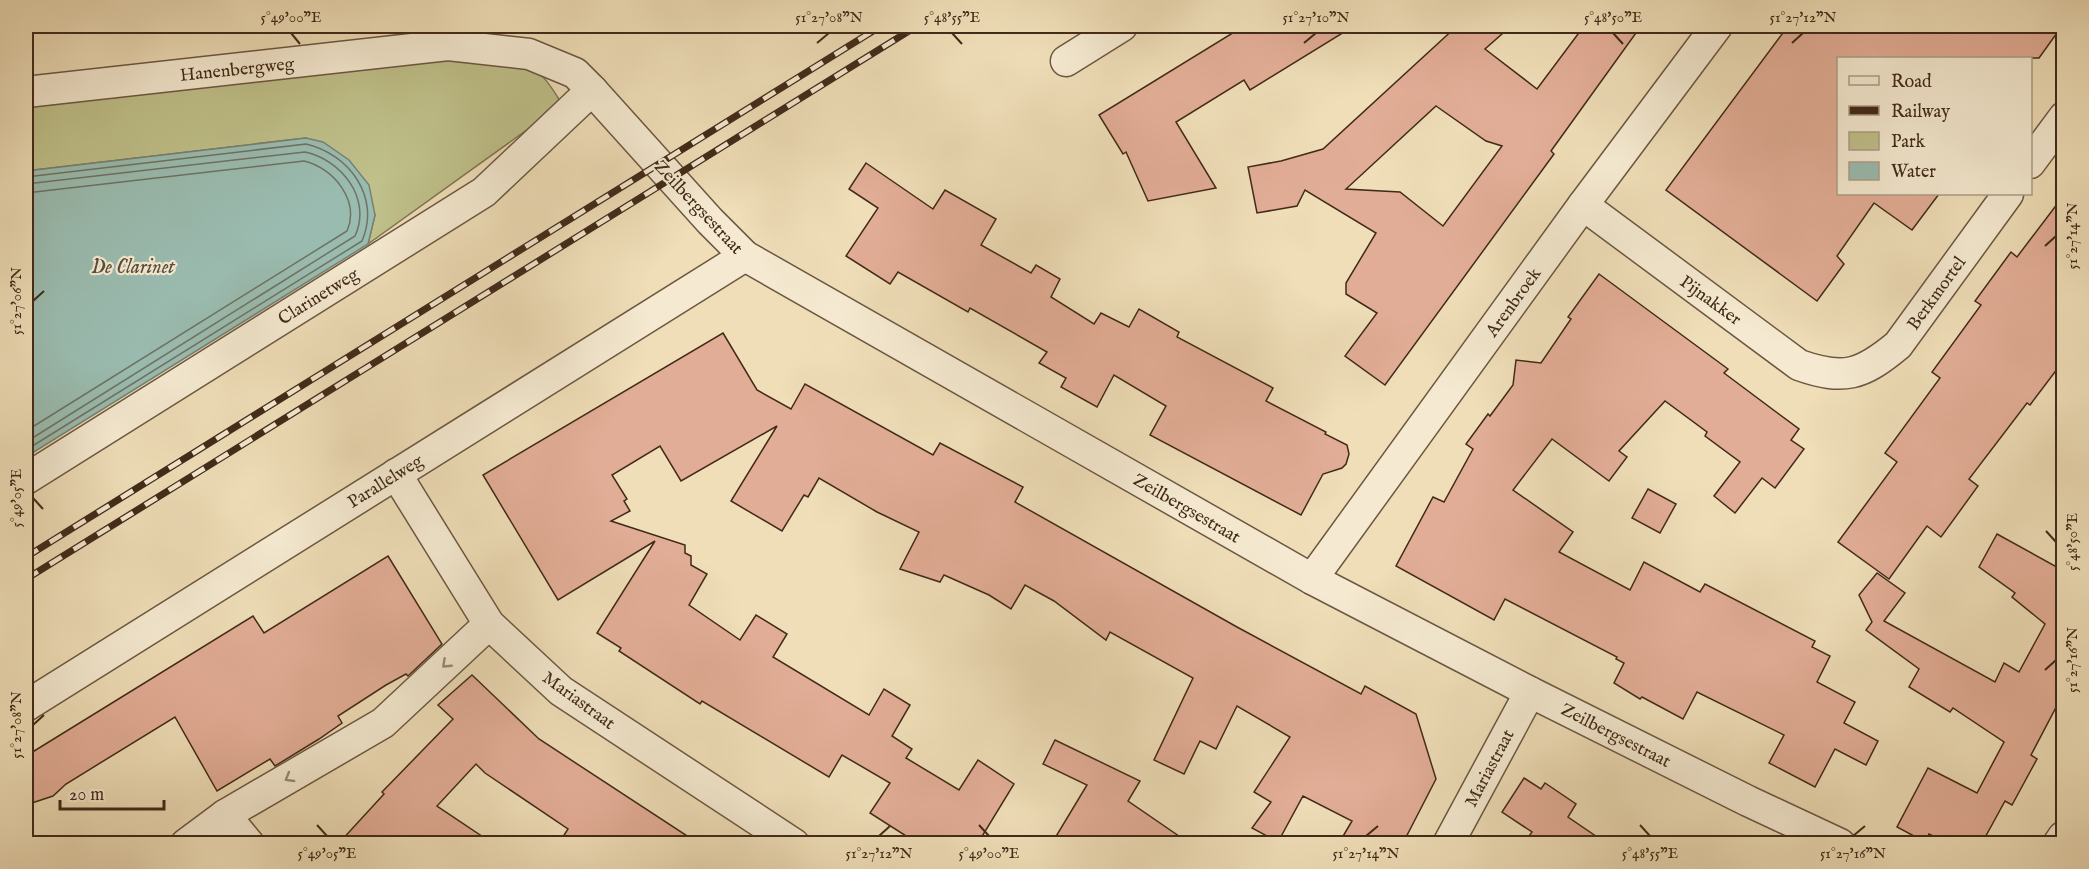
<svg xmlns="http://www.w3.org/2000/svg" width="2089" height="869" font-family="'IM FELL English',serif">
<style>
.green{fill:#bfc08a;stroke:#807552;stroke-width:1.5}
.water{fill:#9abcb0;stroke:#768274;stroke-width:1.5}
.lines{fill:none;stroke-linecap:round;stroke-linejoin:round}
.shore{stroke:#6e7364;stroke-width:1.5}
.building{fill:#e2ad96;stroke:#412a19;stroke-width:1.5;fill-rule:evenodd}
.minor-casing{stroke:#6c5741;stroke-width:33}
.tertiary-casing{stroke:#6c5741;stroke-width:36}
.minor{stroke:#f5ead1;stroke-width:30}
.tertiary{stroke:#f5ead1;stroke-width:33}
.rail-casing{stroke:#412a19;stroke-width:7}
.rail{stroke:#f5ead1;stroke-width:4.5;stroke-dasharray:14;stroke-linecap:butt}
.oneway{stroke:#9b8a75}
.ticks{fill:none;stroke:#412a19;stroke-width:2}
.labels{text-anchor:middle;stroke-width:4.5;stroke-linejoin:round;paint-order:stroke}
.street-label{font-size:18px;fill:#412a19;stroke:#f5ead1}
.water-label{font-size:20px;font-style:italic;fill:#574e3f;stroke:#f5ead1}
.neatline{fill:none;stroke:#412a19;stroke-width:2}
.ticks-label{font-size:15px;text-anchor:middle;fill:#412a19}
</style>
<rect width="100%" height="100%" fill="#efdeb8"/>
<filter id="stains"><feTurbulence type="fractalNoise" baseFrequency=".00333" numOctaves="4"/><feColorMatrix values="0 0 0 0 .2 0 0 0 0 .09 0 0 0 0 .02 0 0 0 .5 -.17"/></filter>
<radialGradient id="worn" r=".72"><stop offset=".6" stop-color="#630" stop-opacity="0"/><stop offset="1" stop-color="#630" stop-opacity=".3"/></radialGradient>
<path class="green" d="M504,58C537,68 542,71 560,101L549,114L368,244L375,215L306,138L26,171V105L435,61Z"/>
<path class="water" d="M306,138L323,142L349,160L369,185L375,215L368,244L26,457V171Z"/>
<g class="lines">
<g class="shore">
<path d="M26,177L306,144C349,154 381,197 362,241L26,450"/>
<path d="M26,184L305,152C342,160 372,199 355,236L26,442"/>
<path d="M26,193L304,161C334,168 360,201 347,231L26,431"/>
</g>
</g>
<g class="building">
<path d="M1244,26H1354L1250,90L1244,80L1176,122L1216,188L1148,201L1126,152L1123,154L1099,115Z"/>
<path d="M1457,26H1511L1485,49L1537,89L1584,26H1641L1551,151L1554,154L1385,385L1345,356L1377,313L1346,294V283L1376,233L1305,190L1297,206L1257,213L1248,167L1281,161L1323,149ZM1436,106L1486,141L1502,146L1443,226L1400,192L1346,189Z"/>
<path d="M1788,26H2062L2039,58H1839V194H1939L1912,230L1874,203L1837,256L1844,264L1817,301L1666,190Z"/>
<path d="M866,163L933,209L945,190L996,219L981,245L1031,273L1036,265L1060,279L1051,297L1094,324L1101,313L1129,327L1139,309L1179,332L1177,337L1273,388L1266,401L1326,432L1325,434L1347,445L1349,454L1346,464L1342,468L1323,474L1301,515L1150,435L1166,406L1114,375L1097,407L1061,387L1066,378L1039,363L1047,352L970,308L968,312L898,272L890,284L846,256L878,208L849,189Z"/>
<path d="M2064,195V360L2030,405L2027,403L1969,479L1978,486L1941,537L1927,526L1889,579L1838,542L1897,462L1885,453L1940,378L1932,372L1981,305L1975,301L2011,252L2017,257Z"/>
<path d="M1599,274L1728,369L1724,373L1799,429L1791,440L1804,449L1775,488L1762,478L1735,513L1714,496L1740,462L1705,436L1707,432L1665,401L1619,451L1627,457L1609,481L1552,439L1513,490L1573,532L1559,552L1630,590L1644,562L1700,592L1705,584L1815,641L1812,647L1830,656L1817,682L1855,702L1844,723L1878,741L1866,765L1835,749L1815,787L1769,763L1784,735L1697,692L1683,719L1642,697L1640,699L1614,683L1624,663L1616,659L1617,657L1505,599L1494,620L1396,566L1433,497L1444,502L1473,449L1466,444L1488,414L1490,416L1513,385L1516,360L1541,363L1571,319L1568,317Z"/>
<path d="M723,333L757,390L791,409L805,384L933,455L940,443L1023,487L1015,502L1237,627L1361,694L1365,686L1416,714L1436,779L1403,843H1339L1352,821L1303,796L1278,842L1252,828L1271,802L1254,792L1290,737L1237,706L1216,749L1200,741L1184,774L1154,760L1193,678L1110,632L1106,640L1054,601L1025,585L1011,609L989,595L944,575L940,582L900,569L919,532L877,512L819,478L808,497L804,495L782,531L731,501L777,426L681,481L660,446L612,475L627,499L624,501L630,511L611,521L685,545V553L691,556V565L707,574L689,605L740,640L756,615L787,634L773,657L869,715L884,689L910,705L892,736L912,749L906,758L959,790L978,760L1014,784L978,843H917L870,813L890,783L842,755L829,777L702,701L700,704L619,651L621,648L597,633L655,541L558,600L483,475Z"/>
<path d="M1648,489L1676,504L1660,533L1632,518Z"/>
<path d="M1997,534L2064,571V692L2031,755L2037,759L2012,805L2005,801L1982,843H1947L1929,834L1925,842L1897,827L1928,768L1977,793L2004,742L1953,708L1950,712L1909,687L1919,669L1866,630L1872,622L1859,595L1877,573L1905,593L1884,621L1995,682L2004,663L2019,672L2045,624L2012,597L2015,593L1979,567Z"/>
<path d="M388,556L442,644L408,676L406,674L386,685L338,716L342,723L319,739L275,766L270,759L217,791L175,717L66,784L53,796L26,805V756L253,616L264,633Z"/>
<path d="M472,675L539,739L698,843H559L568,829L485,773L476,764L437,806L492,843H339L384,794L382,792L453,719L438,705Z"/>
<path d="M1055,740L1140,781L1128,801L1189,843H1052L1087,785L1043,764Z"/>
<path d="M1524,778L1541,789L1545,783L1576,804L1568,817L1606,843H1524L1532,832L1502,812Z"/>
</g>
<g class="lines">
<g class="minor-casing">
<g id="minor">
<path d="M1066,61L1122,26"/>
<path d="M26,92L448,45L529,54L575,73L592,90L710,221L745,256L1312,579L1530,692L1748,801L1840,844"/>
<path d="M2030,163L2064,117"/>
<path d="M1583,205L1799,365C1844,381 1862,375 1898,345L2008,194"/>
<path d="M396,474L489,624L561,691L794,844"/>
<path d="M26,479L484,192L592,90"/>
<path d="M1312,579L1583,205L1717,26"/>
<path d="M26,706L745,256"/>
<path d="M225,815L249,844"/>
<path d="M186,844L225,815L383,723L489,624"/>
<path d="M1448,844L1530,692"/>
</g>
</g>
<g class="tertiary-casing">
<path id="tertiary" d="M2060,844L2064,838"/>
</g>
<use href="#minor" class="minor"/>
<use href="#tertiary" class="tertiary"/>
<g class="rail-casing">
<g id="rail">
<path d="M26,557L881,26"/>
<path d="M26,579L917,26"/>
</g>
</g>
<use href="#rail" class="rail"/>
</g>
<defs><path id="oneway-chevron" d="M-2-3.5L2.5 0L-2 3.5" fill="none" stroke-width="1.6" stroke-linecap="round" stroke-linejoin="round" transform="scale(1.5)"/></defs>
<g class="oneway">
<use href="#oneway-chevron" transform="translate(446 664) rotate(137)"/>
<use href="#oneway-chevron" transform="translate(289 778) rotate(150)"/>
</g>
<path class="ticks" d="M291,33L300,44M952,33L962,44M1613,33L1623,44M817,43L829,33M1304,43L1316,33M1792,43L1803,33M2045,246L2056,236M33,301L44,291M33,498L43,509M2046,531L2056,542M2045,670L2056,660M33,725L44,715M317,825L327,836M979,825L989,836M1640,825L1650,836M879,836L890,826M1366,836L1378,826M1853,836L1865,826"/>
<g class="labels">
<g class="street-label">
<text transform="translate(237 69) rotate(-6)" y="6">Hanenbergweg</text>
<text transform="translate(699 207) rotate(47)" y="6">Zeilbergsestraat</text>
<text transform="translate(1936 293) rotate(-54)" y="6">Berkmortel</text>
<text transform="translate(318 296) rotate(-32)" y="6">Clarinetweg</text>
<text transform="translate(1711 300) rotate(36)" y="6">Pijnakker</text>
<text transform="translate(1513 302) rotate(-54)" y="6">Arenbroek</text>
<text transform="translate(385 481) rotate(-32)" y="6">Parallelweg</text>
<text transform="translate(1187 508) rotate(30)" y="6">Zeilbergsestraat</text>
<text transform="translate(579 700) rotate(36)" y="6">Mariastraat</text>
<text transform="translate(1616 735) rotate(27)" y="6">Zeilbergsestraat</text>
<text transform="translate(1489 768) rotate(-62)" y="6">Mariastraat</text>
</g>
<g class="water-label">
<text x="133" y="273">De Clarinet</text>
</g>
</g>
<rect width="2089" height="869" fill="none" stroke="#efdeb8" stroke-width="66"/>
<rect x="1837" y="57" width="195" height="138" fill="#f5ead1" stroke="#ad9d87" stroke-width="1.5"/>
<rect x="1849" y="76" width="30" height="9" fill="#f5ead1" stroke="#ad9d87" stroke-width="1.5"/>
<text x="1891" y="87" font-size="18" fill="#412a19">Road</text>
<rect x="1849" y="106" width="30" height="9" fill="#412a19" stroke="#ad9d87" stroke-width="1.5"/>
<text x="1891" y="117" font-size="18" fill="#412a19">Railway</text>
<rect x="1849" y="132" width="30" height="18" fill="#bfc08a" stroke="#ad9d87" stroke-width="1.5"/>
<text x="1891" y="147" font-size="18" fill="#412a19">Park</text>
<rect x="1849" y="162" width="30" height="18" fill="#9abcb0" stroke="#ad9d87" stroke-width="1.5"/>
<text x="1891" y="177" font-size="18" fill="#412a19">Water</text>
<path d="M60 800v9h104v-9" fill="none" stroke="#412a19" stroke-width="3"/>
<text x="69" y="800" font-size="18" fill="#412a19" stroke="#f5ead1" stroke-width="4.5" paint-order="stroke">20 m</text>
<rect x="33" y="33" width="2023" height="803" class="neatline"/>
<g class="ticks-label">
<text x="291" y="22">5°49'00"E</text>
<text x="829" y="22">51°27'08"N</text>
<text x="952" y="22">5°48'55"E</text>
<text x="1316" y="22">51°27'10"N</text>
<text x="1613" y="22">5°48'50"E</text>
<text x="1803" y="22">51°27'12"N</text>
<text transform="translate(2072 236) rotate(-90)" y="5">51°27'14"N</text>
<text transform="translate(16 301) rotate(-90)" y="5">51°27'06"N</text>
<text transform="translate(16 498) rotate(-90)" y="5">5°49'05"E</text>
<text transform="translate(2072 542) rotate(-90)" y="5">5°48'50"E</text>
<text transform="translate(2072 660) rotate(-90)" y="5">51°27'16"N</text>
<text transform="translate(16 725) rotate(-90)" y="5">51°27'08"N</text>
<text x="327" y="858">5°49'05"E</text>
<text x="879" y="858">51°27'12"N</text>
<text x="989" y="858">5°49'00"E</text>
<text x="1366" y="858">51°27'14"N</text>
<text x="1650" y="858">5°48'55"E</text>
<text x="1853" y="858">51°27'16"N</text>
</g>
<rect width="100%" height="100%" filter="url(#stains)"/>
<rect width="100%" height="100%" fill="url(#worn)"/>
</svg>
